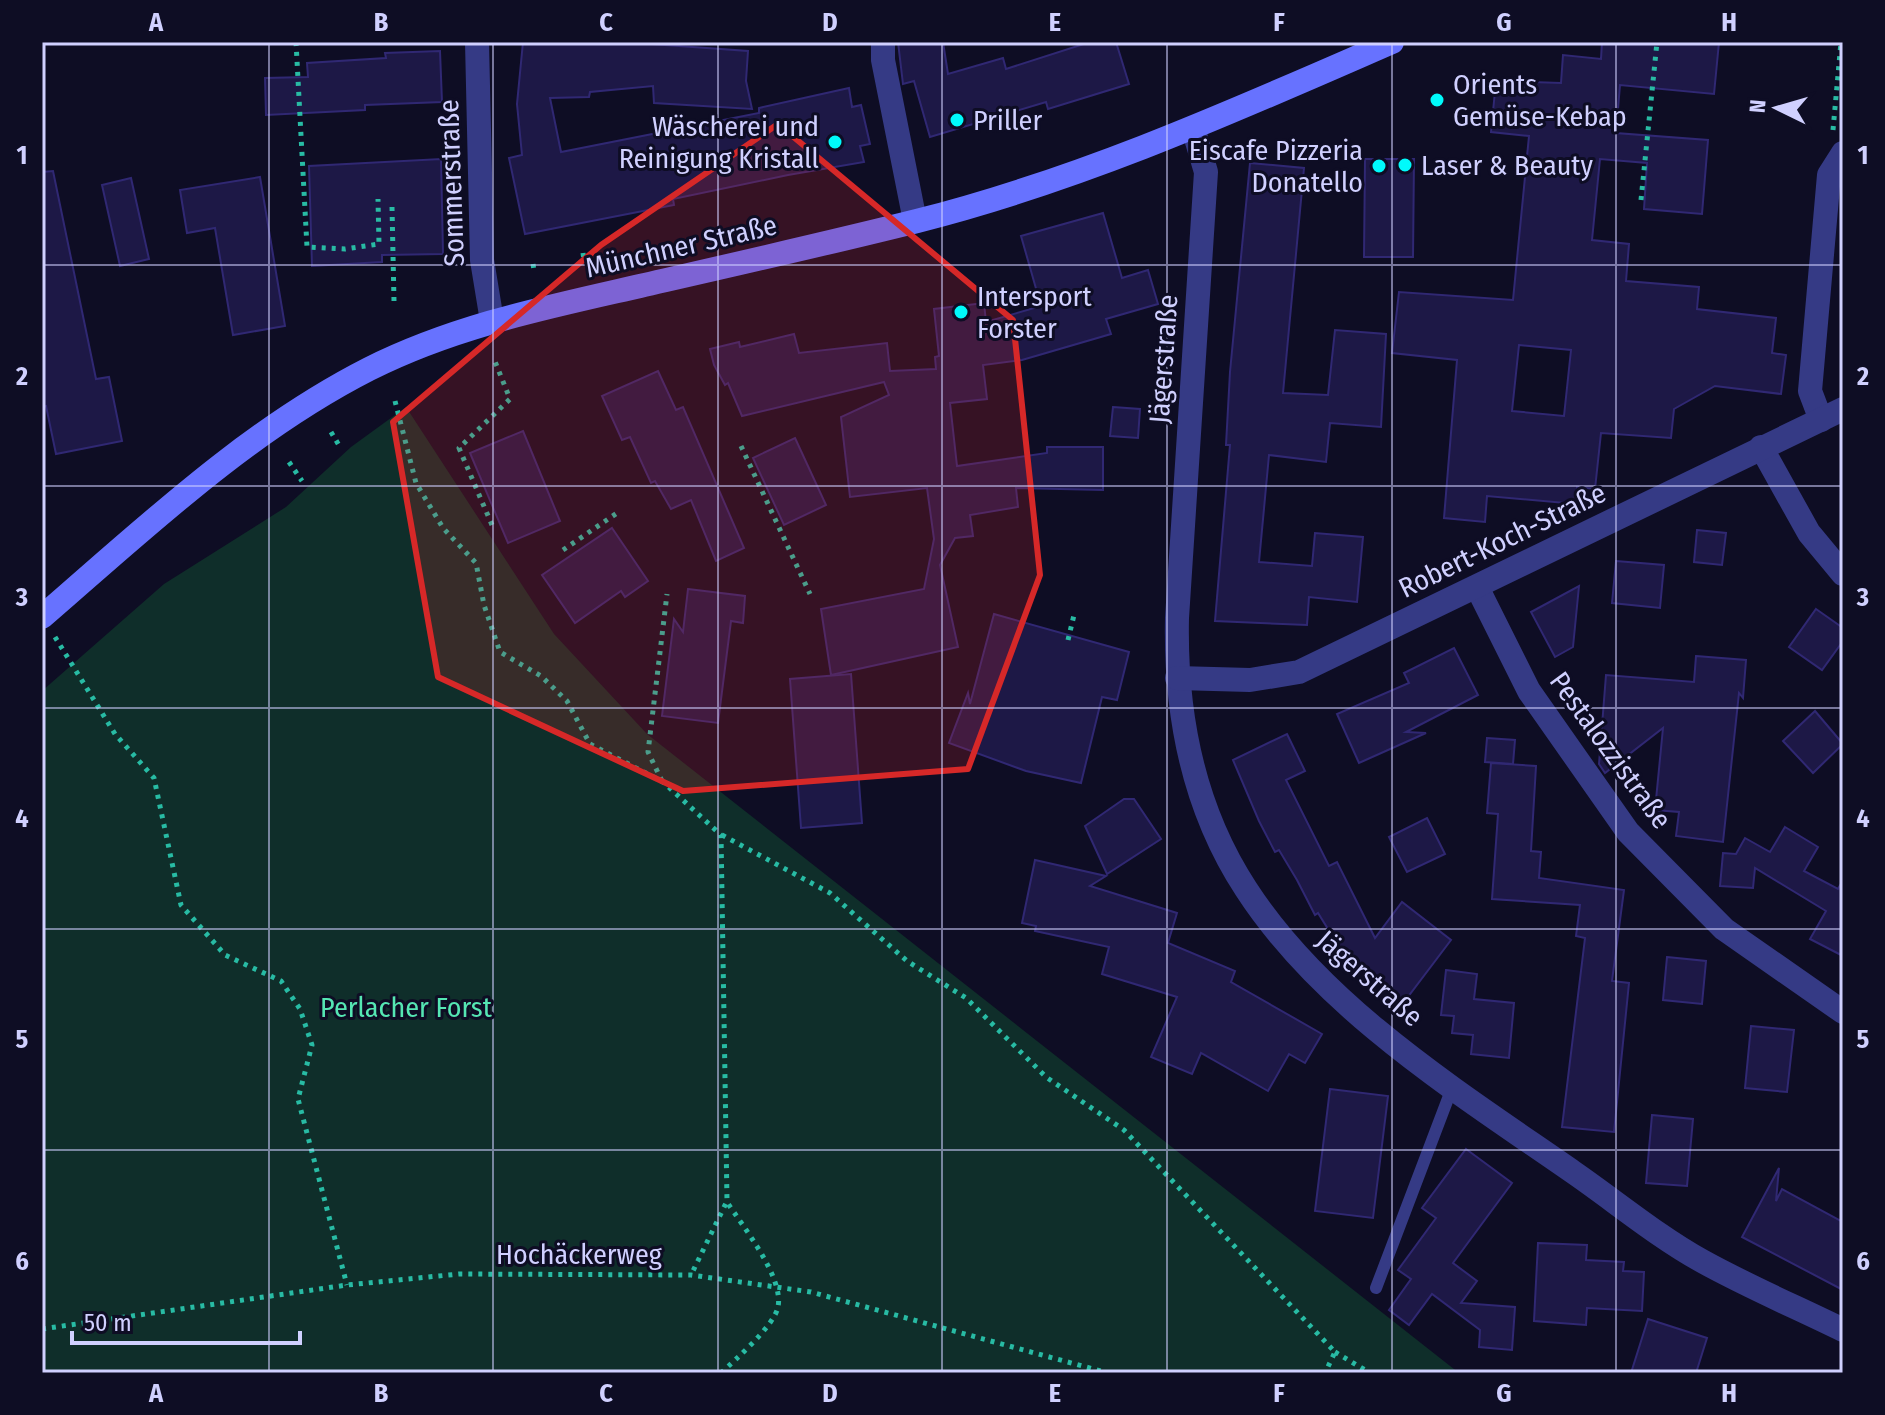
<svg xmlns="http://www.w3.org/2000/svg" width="1885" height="1415" font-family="'Fira Sans Condensed',sans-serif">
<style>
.green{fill:#0f2e2a}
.building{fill:#1d1846;stroke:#302873;stroke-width:2;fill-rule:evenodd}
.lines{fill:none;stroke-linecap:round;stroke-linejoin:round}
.path{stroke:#28bba4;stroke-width:5;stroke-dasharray:4 6;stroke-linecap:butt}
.lane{stroke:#353a85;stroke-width:12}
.street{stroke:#353a85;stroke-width:24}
.secondary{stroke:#6772ff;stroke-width:24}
.marked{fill:#d62828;fill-opacity:0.2;stroke:#d62828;stroke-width:6;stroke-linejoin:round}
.grid{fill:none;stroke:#d0d0ff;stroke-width:2;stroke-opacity:0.55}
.poi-dot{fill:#00fafb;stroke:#0e0d24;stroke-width:3}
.labels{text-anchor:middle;stroke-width:6;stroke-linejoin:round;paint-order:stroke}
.poi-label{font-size:28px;fill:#d0d0ff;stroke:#0e0d24;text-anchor:start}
.street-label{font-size:28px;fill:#d0d0ff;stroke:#0e0d24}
.park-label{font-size:28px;fill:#55e6b3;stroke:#0e0d24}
.neatline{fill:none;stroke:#d0d0ff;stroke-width:3}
.grid-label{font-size:26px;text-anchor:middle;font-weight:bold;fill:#d0d0ff}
</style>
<rect width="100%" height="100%" fill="#0e0d24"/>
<path class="green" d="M406,407L554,634L647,734L1459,1373H42V691L164,584L286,507L351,447Z"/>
<g class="building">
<path d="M523,42H623L748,51L746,81L752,109L654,103L653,86L590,92L589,97L550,98L561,152L759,113V108L849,88L852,107L861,105L870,144L860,146L864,162L788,175L673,199L674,205L525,234L509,158L522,155L517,104Z"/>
<path d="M898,42H943L948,74L1003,58L1006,69L1090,42H1116L1129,84L1048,109L1046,102L930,137L914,81L903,84Z"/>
<path d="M1602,42H1719L1714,94L1620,85L1616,133L1708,140L1702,214L1644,209L1647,163L1600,159L1592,240L1629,244L1626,281L1699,287L1697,309L1776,318L1772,353L1786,355L1781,394L1715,386L1674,409L1671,438L1601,433L1595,489L1577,487L1576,504L1487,496L1485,522L1444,518L1457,360L1392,353L1399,292L1513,300L1529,136L1491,132L1496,81L1561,83L1563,55L1601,59ZM1519,345L1571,350L1564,416L1512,411Z"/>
<path d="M440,51L442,102L365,105V110L266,115L265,78L308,77L307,63L386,58L385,53Z"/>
<path d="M441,159L443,254L382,255V262L312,266L309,166Z"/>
<path d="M1365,159H1414L1413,257H1364Z"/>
<path d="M1250,163L1304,168L1283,393L1328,395L1335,330L1386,334L1381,427L1330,423L1326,462L1269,455L1259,562L1312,566L1315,533L1363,537L1357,602L1309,597L1307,625L1215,621L1230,445H1226L1230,372Z"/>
<path d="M53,171L96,379L109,377L122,441L56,454L46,406L42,407V172Z"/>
<path d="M260,177L285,326L233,335L215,228L187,233L180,190Z"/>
<path d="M131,178L149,259L120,266L102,185Z"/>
<path d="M1103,213L1122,278L1148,270L1158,304L1106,319L1111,334L1022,360L983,365L987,399L950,403L957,466L1047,453V447H1103V490L1016,488L1018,507L970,515L973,536L955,538L940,565L958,647L831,675L821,609L924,589L934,539L927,488L850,497L841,417L889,395L884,382L742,416L728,383L725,385L714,365L710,349L739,342L740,347L794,334L799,353L887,343L890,371L936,369L935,357L939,356L934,309L984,303L986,322L1041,306L1021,236Z"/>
<path d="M658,371L676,410L683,407L744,548L716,561L691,500L671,509L655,481L651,483L630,437L622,440L602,396Z"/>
<path d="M1113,407L1140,409L1138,438L1110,436Z"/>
<path d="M523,431L560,521L508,543L470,453Z"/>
<path d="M795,438L826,505L784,525L753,458Z"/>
<path d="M612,528L648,581L625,597L621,591L575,623L542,575Z"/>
<path d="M1697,530L1726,533L1722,565L1694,562Z"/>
<path d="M1616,561L1664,565L1660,608L1612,603Z"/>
<path d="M1579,586L1573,647L1555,657L1531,612Z"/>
<path d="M688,589L745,596L743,623L731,621L718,723L662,716L674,619L683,632Z"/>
<path d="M1816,609L1843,628V641L1822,670L1789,647Z"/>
<path d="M994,614L1129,652L1117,700L1102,697L1081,783L1026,771L949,743L968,693L970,704Z"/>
<path d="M1454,648L1478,695L1406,732L1426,733L1359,763L1337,714L1409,683L1404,673Z"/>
<path d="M1696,656L1746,660L1743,698L1739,693L1723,842L1676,836L1679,812L1655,810L1663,728L1605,773L1599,764L1606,675L1694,682Z"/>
<path d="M851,674L862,823L801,828L790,679Z"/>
<path d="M1815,711L1843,744L1813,773L1783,741Z"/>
<path d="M1287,734L1305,771L1286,780L1329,866L1337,862L1375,938L1402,902L1451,940L1404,1002L1346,958L1318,913L1315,915L1297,880L1279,850L1275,852L1259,821L1233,760Z"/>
<path d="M1487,738L1515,740L1513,764L1485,762Z"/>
<path d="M1491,763L1536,766L1531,851L1541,852L1539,878L1624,890L1612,981L1629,983L1614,1132L1562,1127L1585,938L1576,936L1580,905L1492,899L1498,814L1487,813Z"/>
<path d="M1124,799H1134L1161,839L1107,874L1085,826Z"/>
<path d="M1427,818L1445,854L1407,872L1389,837Z"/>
<path d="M1785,827L1818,847L1804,871L1838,889L1843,880V956L1810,939L1826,911L1755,868L1753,888L1720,886L1723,853L1736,854L1745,838L1770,852Z"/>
<path d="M1035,860L1106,876L1090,886L1177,913L1168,943L1235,971L1231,982L1322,1034L1305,1063L1289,1054L1268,1091L1201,1053L1192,1074L1151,1057L1177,997L1102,974L1109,947L1035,931L1036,926L1022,923Z"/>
<path d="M1667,957L1706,961L1702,1004L1663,1000Z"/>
<path d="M1446,970L1477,974L1474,999L1514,1003L1509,1058L1471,1054L1473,1035L1452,1033L1454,1016L1441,1015Z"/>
<path d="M1751,1026L1794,1030L1787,1092L1745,1088Z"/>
<path d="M1330,1089L1388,1096L1373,1218L1315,1211Z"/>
<path d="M1652,1115L1693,1119L1687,1186L1646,1183Z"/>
<path d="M1466,1149L1512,1183L1453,1263L1477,1281L1461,1303L1515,1307L1512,1350L1479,1347L1480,1330L1432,1294L1409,1325L1389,1310L1411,1279L1398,1270L1436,1218L1422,1208Z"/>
<path d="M1779,1168L1776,1201L1782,1189L1843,1222V1290L1742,1237Z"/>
<path d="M1538,1243L1587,1245L1586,1260L1624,1262L1623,1271L1644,1272L1642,1311L1587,1308L1586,1325L1534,1321Z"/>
<path d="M1648,1319L1707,1338L1696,1373H1631Z"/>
</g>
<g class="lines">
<g class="path">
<path d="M296,42L307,247L345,249L379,244L378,199"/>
<path d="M336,42H343"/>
<path d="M1833,130L1841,42"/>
<path d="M1641,200L1657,42"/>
<path d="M392,207L394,301"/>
<path d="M583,253L584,260"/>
<path d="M533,264L534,271"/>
<path d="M395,401L416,483L443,528L476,563L484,605L500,652L541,676L567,701L590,744L663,782L721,835L727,1201L691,1275"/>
<path d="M331,432L340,447"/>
<path d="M741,446L810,594"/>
<path d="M289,462L302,481"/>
<path d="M492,525L459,448L510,399L494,359"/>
<path d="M563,550L617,513"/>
<path d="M55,637L115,734L154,778L181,905L225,955L281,981L300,1009L312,1045L298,1099L347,1285"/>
<path d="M1068,640L1074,615"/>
<path d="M662,781L648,752L667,594"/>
<path d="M722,835L830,893L907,961L966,998L1046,1077L1124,1130L1335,1352L1325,1373"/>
<path d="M42,1329L347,1285L459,1274L691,1275L811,1292L1108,1373"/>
<path d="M1335,1352L1370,1373"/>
<path d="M721,1373C736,1359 774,1326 778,1307C784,1277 743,1227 727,1202"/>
</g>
<path class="lane" d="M1376,1288L1452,1088"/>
<g class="street">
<path d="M477,42L482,260L492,321"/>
<path d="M883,42V60L915,221"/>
<path d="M1193,128L1206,172L1177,618C1175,713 1193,808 1246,889C1323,1008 1458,1092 1573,1172C1615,1201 1657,1236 1702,1261C1747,1286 1796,1307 1843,1330"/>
<path d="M1821,420L1810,391L1829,175L1843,153"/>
<path d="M1761,447L1809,533L1843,574"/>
<path d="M1477,587L1529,691L1628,832L1724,929L1843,1012"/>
<path d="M1177,678L1250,680L1299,672L1843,409"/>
</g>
<path class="secondary" d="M42,617C145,528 247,431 369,369C454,326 548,307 640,286C732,265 825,244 917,221C1083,179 1236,110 1392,42"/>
</g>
<path class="marked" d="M778,124L1013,320L1040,575L968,769L683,791L438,677L393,422L601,245Z"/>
<path class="grid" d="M269,42V1373M493,42V1373M718,42V1373M942,42V1373M1167,42V1373M1392,42V1373M1616,42V1373M42,265H1843M42,486H1843M42,708H1843M42,929H1843M42,1150H1843"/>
<g class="poi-dot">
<circle cx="1437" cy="100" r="8"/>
<circle cx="957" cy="120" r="8"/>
<circle cx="835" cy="142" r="8"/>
<circle cx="1405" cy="165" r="8"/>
<circle cx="1379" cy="166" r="8"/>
<circle cx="961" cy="312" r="8"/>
</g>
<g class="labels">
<g class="poi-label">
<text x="1453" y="94">Orients<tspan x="1453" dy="32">Gemüse-Kebap</tspan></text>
<text x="973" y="130">Priller</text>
<text x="819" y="136" text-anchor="end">Wäscherei und<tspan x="819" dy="32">Reinigung Kristall</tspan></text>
<text x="1363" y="160" text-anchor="end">Eiscafe Pizzeria<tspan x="1363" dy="32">Donatello</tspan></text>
<text x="1421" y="175">Laser &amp; Beauty</text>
<text x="977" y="306">Intersport<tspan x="977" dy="32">Forster</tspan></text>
</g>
<g class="street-label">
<text transform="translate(451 183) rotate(-92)" y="10">Sommerstraße</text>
<text transform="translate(681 246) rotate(-13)" y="10">Münchner Straße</text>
<text transform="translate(1163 359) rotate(-86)" y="10">Jägerstraße</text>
<text transform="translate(1502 540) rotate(-26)" y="10">Robert-Koch-Straße</text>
<text transform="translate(1611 750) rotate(54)" y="10">Pestalozzistraße</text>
<text transform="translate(1370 978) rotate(41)" y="10">Jägerstraße</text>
<text x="579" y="1264">Hochäckerweg</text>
</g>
<g class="park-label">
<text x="406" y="1017">Perlacher Forst</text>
</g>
</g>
<rect width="1885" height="1415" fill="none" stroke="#0e0d24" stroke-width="88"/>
<g transform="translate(1777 108) rotate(275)" stroke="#0e0d24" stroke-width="6" paint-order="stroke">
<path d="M0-6L14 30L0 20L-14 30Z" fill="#d0d0ff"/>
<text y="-12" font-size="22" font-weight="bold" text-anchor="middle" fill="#d0d0ff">N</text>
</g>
<path d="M72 1331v12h228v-12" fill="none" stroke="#d0d0ff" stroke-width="4"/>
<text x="84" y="1331" font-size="24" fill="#d0d0ff" stroke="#0e0d24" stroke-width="6" paint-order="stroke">50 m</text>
<rect x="44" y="44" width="1797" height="1327" class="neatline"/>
<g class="grid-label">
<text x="156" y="31">A</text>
<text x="381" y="31">B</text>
<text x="606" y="31">C</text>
<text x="830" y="31">D</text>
<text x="1055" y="31">E</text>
<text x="1279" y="31">F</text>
<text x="1504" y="31">G</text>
<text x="1729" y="31">H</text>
<text x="22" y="164">1</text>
<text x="1863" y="164">1</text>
<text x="22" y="385">2</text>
<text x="1863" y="385">2</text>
<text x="22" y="606">3</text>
<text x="1863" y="606">3</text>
<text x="22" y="827">4</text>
<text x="1863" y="827">4</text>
<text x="22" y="1048">5</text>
<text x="1863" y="1048">5</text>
<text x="22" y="1270">6</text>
<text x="1863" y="1270">6</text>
<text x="156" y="1402">A</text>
<text x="381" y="1402">B</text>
<text x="606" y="1402">C</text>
<text x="830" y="1402">D</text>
<text x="1055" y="1402">E</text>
<text x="1279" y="1402">F</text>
<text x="1504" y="1402">G</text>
<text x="1729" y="1402">H</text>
</g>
</svg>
